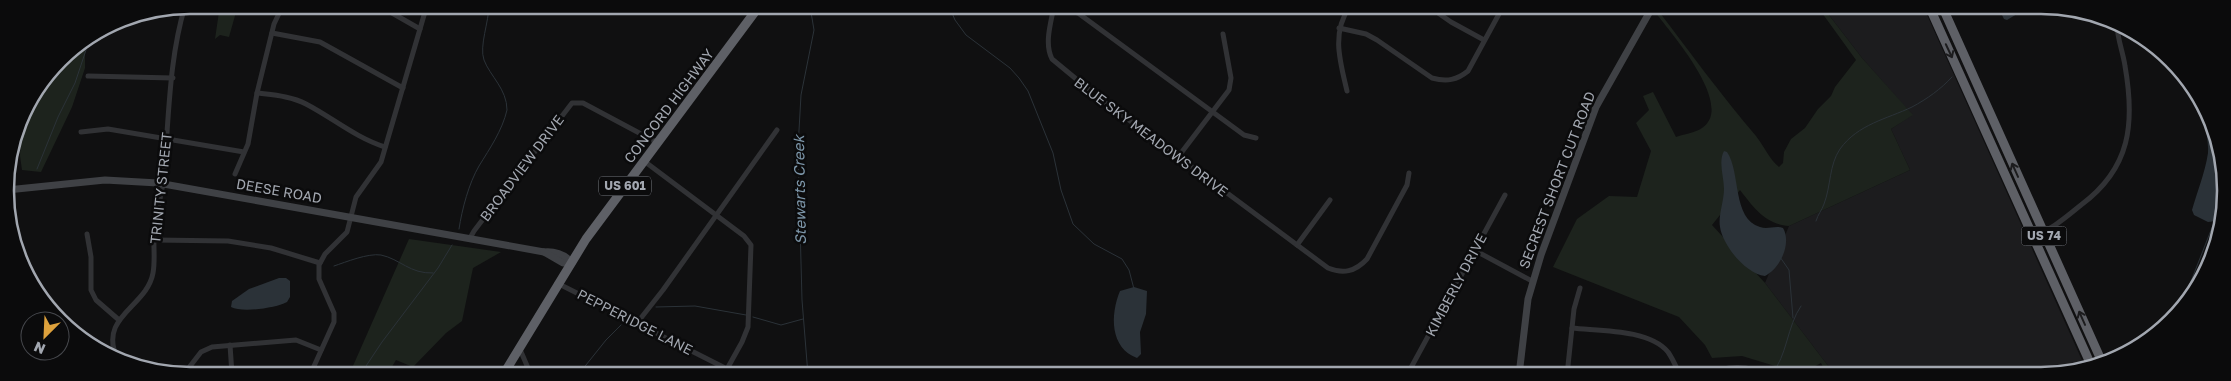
<svg xmlns="http://www.w3.org/2000/svg" width="2231" height="381" font-family="'Golos Text',sans-serif">
<style>
.built{fill:#1c1c1e}
.green{fill:#1d231d}
.water{fill:#2b3238}
.lines{fill:none;stroke-linecap:round;stroke-linejoin:round}
.stream{stroke:#2b3238;stroke-width:1}
.street{stroke:#313235;stroke-width:5}
.secondary{stroke:#3f4145;stroke-width:7}
.highway{stroke:#5e6066;stroke-width:9}
.oneway{stroke:#1c1c1e}
.labels{text-anchor:middle;stroke-width:5;stroke-linejoin:round;paint-order:stroke}
.shield{fill:#0b0b0c;stroke:#75787f;stroke-width:1}
.shield-label{font-size:12px;font-weight:bold;fill:#a2a7b0}
.street-label{font-size:14px;fill:#a2a7b0;stroke:#0b0b0c}
.water-label{font-size:15px;font-style:italic;fill:#7c95a8;stroke:#0b0b0c}
.rim{fill:none;stroke:#a2a7b0;stroke-width:2.5}
</style>
<rect width="100%" height="100%" fill="#101011"/>
<path class="built" d="M1822,6H1923L2085,367L2053,376L1835,375L1765,283L1789,226L1910,170L1891,129L1912,115L1862,58Z"/>
<g class="green">
<path d="M220,5H238L229,37L220,35L215,39Z"/>
<path d="M1817,6H1822L1862,58L1913,115L1891,129L1910,170L1789,226C1765,224 1754,208 1740,190L1712,225L1765,283L1835,375H1827L1821,363L1801,374L1742,356L1712,358L1705,345L1679,317L1553,267L1577,219L1609,196L1637,197L1651,151L1636,123L1649,110L1643,96L1653,92L1676,137C1684,134 1695,133 1702,128C1736,106 1670,32 1655,12L1657,9C1689,51 1721,95 1756,136C1764,146 1769,159 1779,167L1783,163L1784,152L1791,139L1805,128L1818,109L1831,96L1835,87L1856,60Z"/>
<path d="M85,42V68L72,107L41,172L22,170L20,156L21,133L17,130L19,119L60,59Z"/>
<path d="M409,239L501,252L473,268L462,321L446,333L413,367L396,360L387,375H349Z"/>
</g>
<g class="water">
<path d="M1998,7H2015L2017,14L2007,20L2004,19Z"/>
<path d="M2208,118L2220,142L2223,194L2216,221L2208,222L2194,215L2192,210C2197,192 2205,173 2208,153C2209,141 2204,130 2208,118Z"/>
<path d="M1724,151L1727,152C1741,172 1732,219 1760,227C1768,230 1775,225 1783,228C1792,243 1780,269 1765,276C1746,274 1723,246 1720,227C1718,216 1724,201 1724,189C1724,177 1718,162 1724,151Z"/>
<path d="M279,278H286L290,281V297L287,302C276,308 242,313 231,307L232,301L249,289Z"/>
<path d="M1134,287L1147,291L1146,314L1140,332L1141,354L1137,358C1110,348 1110,315 1120,291Z"/>
</g>
<g class="lines">
<g class="stream">
<path d="M949,6L955,20L966,35L1010,68L1019,78L1028,91L1053,153L1061,190L1073,224L1094,244L1122,259L1129,270L1134,289"/>
<path d="M37,169L58,117L75,83L86,50L87,41"/>
<path d="M2220,207L2223,198"/>
<path d="M1816,221C1818,214 1822,210 1824,204C1831,186 1829,165 1840,149C1858,124 1887,119 1912,107C1927,99 1941,89 1952,77"/>
<path d="M459,229C462,209 469,183 479,166C490,148 502,131 507,110C507,89 490,76 484,60C479,46 489,22 489,5"/>
<path d="M1780,257L1789,270L1793,318"/>
<path d="M334,266C346,262 368,253 381,255C400,259 410,274 433,273"/>
<path d="M656,307L695,306L746,315"/>
<path d="M2179,312L2215,220"/>
<path d="M753,317L781,325L803,319"/>
<path d="M1772,373C1787,357 1787,326 1801,306"/>
<path d="M360,375L382,342L438,268L452,245"/>
<path d="M578,375L606,340L621,325"/>
<path d="M808,375L802,300L798,148L801,95L814,30L810,6"/>
</g>
<g class="street">
<path d="M378,5L420,29"/>
<path d="M1054,6C1051,23 1044,43 1052,59L1098,97L1328,268C1343,274 1355,272 1367,259L1407,185L1409,173"/>
<path d="M1428,6L1451,22L1484,40"/>
<path d="M1054,7L1078,13L1244,135L1256,138"/>
<path d="M1339,28L1366,34L1377,40L1432,78C1447,82 1457,80 1468,71L1499,14L1501,6"/>
<path d="M272,33L320,42L403,88"/>
<path d="M88,76L173,78"/>
<path d="M1347,91C1340,61 1331,33 1350,6"/>
<path d="M257,93C273,95 291,96 306,104C333,118 356,138 385,147"/>
<path d="M81,132L108,129L244,152"/>
<path d="M1178,157L1229,90L1231,78L1223,34"/>
<path d="M644,161L744,236L751,245L748,327L742,342L727,369"/>
<path d="M235,174L248,144L257,93L274,24L283,5"/>
<path d="M87,234L91,257V290L96,300L119,320"/>
<path d="M2033,235C2051,231 2067,216 2081,205C2131,168 2135,123 2125,66C2123,52 2117,38 2117,24"/>
<path d="M470,238L474,231L572,103H583L658,143"/>
<path d="M155,240L228,241L271,248L320,263"/>
<path d="M1297,245L1330,200"/>
<path d="M1474,250L1532,281"/>
<path d="M557,283L739,375"/>
<path d="M637,323L663,290L777,130"/>
<path d="M1572,328C1599,331 1649,329 1668,352C1673,359 1676,367 1680,375"/>
<path d="M230,345L232,374"/>
<path d="M519,347L531,375"/>
<path d="M117,358C98,316 147,307 153,273C156,257 152,240 155,224C157,210 161,197 163,183C169,125 168,62 185,6"/>
<path d="M184,374L201,352L212,347L296,340L321,350"/>
<path d="M310,375L334,322V313L319,279V265L325,254L347,232L356,197L381,162L427,5"/>
<path d="M1407,375L1505,195"/>
<path d="M1567,375L1574,309L1580,288"/>
<path d="M1705,375C1729,364 1747,366 1772,375"/>
</g>
<g class="secondary">
<path d="M7,190L105,180L158,183L544,252C553,251 565,254 571,262"/>
<path d="M544,252L563,263L571,262"/>
<path d="M1519,375L1528,299L1541,255L1596,107L1653,6"/>
</g>
<g class="highway">
<path d="M1929,6L2091,365"/>
<path d="M1942,6L2102,362"/>
<path d="M503,375L586,239L760,5"/>
</g>
</g>
<defs><path id="oneway-shaft" d="M-6 0H5M1.5-3L5.5 0L1.5 3" fill="none" stroke-width="1.6" stroke-linecap="round" stroke-linejoin="round" transform="scale(1.25)"/></defs>
<g class="oneway">
<use href="#oneway-shaft" transform="translate(1949 51) rotate(65)"/>
<use href="#oneway-shaft" transform="translate(2015 170) rotate(-114)"/>
<use href="#oneway-shaft" transform="translate(2082 318) rotate(-114)"/>
</g>
<g class="labels">
<g class="shield">
<rect x="599" y="176.5" width="52" height="19" rx="4"/>
<rect x="2021.5" y="226.5" width="45" height="19" rx="4"/>
</g>
<g class="shield-label">
<text x="625" y="190">US 601</text>
<text x="2044" y="240">US 74</text>
</g>
<g class="street-label">
<text transform="translate(669 106) rotate(-53)" y="5">CONCORD HIGHWAY</text>
<text transform="translate(1151 137) rotate(37)" y="5">BLUE SKY MEADOWS DRIVE</text>
<text transform="translate(522 168) rotate(-53)" y="5">BROADVIEW DRIVE</text>
<text transform="translate(1557 180) rotate(-69)" y="5">SECREST SHORT CUT ROAD</text>
<text transform="translate(161 188) rotate(-84)" y="5">TRINITY STREET</text>
<text transform="translate(279 191) rotate(10)" y="5">DEESE ROAD</text>
<text transform="translate(1456 285) rotate(-62)" y="5">KIMBERLY DRIVE</text>
<text transform="translate(635 322) rotate(27)" y="5">PEPPERIDGE LANE</text>
</g>
<g class="water-label">
<text transform="translate(800 190) rotate(-91)" y="5">Stewarts Creek</text>
</g>
</g>
<path d="M0 0H2231V381H0ZM190 14H2041A176 176 0 0 1 2217 190V191A176 176 0 0 1 2041 367H190A176 176 0 0 1 14 191V190A176 176 0 0 1 190 14Z" fill="#0b0b0c" fill-rule="evenodd"/>
<path class="rim" d="M190 14H2041A176 176 0 0 1 2217 190V191A176 176 0 0 1 2041 367H190A176 176 0 0 1 14 191V190A176 176 0 0 1 190 14Z"/>
<g transform="translate(45 336) rotate(204)"><circle r="24" fill="#0b0b0c" stroke="#47494e"/>
<path d="M0-4L9 19L0 12L-9 19Z" fill="#dda13c"/>
<text y="-8" font-size="14" font-weight="bold" text-anchor="middle" fill="#a2a7b0">N</text>
</g>
</svg>
